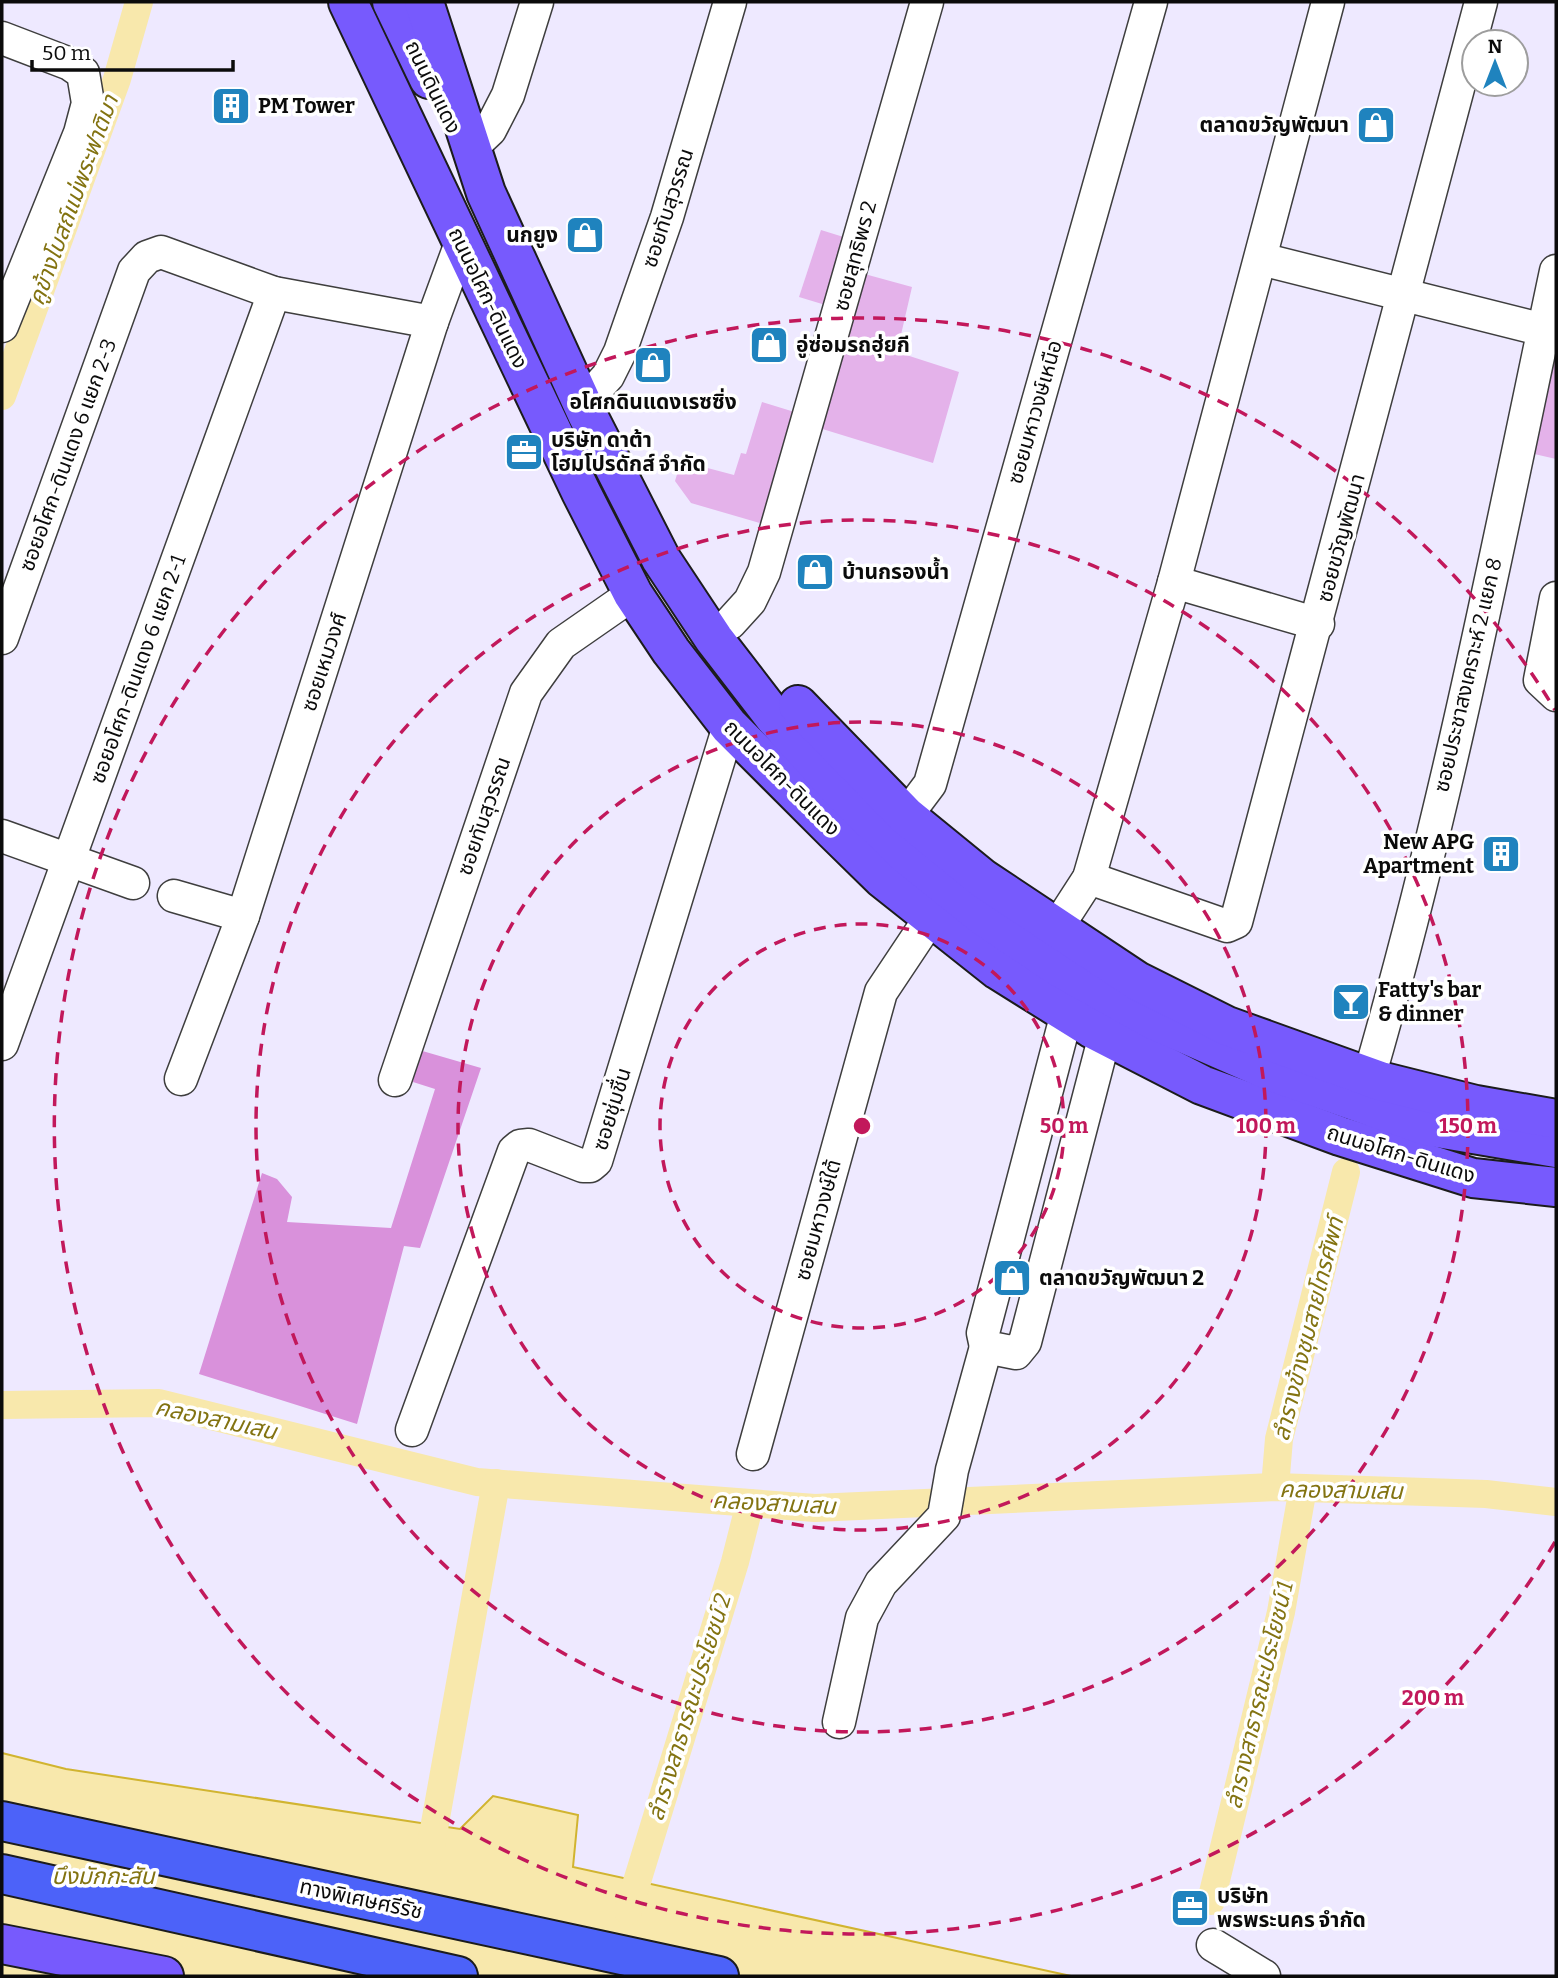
<svg xmlns="http://www.w3.org/2000/svg" width="1558" height="1978" font-family="Bitter,'Noto Sans Thai',serif">
<style>
.green{fill:#e4b2ea}
.forest{fill:#d991db}
.water{fill:#f8e8ac;stroke:#d1b430;stroke-width:2}
.lines{fill:none;stroke-linecap:round;stroke-linejoin:round}
.canal{stroke:#f8e8ac;stroke-width:28}
.minor-casing{stroke:#3e3e3e;stroke-width:35}
.major-casing{stroke:#1c1c1c;stroke-width:42}
.highway-casing{stroke:#1c1c1c;stroke-width:42}
.minor{stroke:#fff;stroke-width:32}
.major{stroke:#775afd;stroke-width:38}
.highway{stroke:#4c62f9;stroke-width:38}
.ring{fill:none;stroke:#c2185b;stroke-width:3.5;stroke-dasharray:12 9}
.labels{text-anchor:middle;stroke-width:7;stroke-linejoin:round;paint-order:stroke}
.street-label{font-size:21px;fill:#0b0b0b;stroke:#fff}
.poi-label{font-size:21px;font-weight:bold;fill:#0b0b0b;stroke:#fff;text-anchor:start}
.water-label{font-size:23px;font-style:italic;fill:#837311;stroke:#fff}
.centre{fill:#c2185b;stroke:#fff;stroke-width:3.5}
.ring-label{font-size:21px;text-anchor:middle;font-weight:bold;fill:#c2185b;stroke:#fff;stroke-width:7;stroke-linejoin:round;paint-order:stroke}
</style>
<rect width="100%" height="100%" fill="#eee9ff"/>
<g class="green">
<path d="M821,230L850,239L832,307L799,297Z"/>
<path d="M861,273L912,287L897,352L959,372L933,463L816,427Z"/>
<path d="M1556,343V459L1530,453Z"/>
<path d="M762,402L801,414L770,526L691,503L675,481L681,461L734,475L741,453L746,454Z"/>
</g>
<path class="forest" d="M419,1050L481,1068L420,1248L404,1246L357,1424L199,1374L262,1173L277,1179L292,1197L287,1222L391,1228L435,1089L413,1082Z"/>
<path class="water" d="M2,1753L66,1769L460,1829L493,1796L578,1815L573,1867L1071,1976H2Z"/>
<g class="lines">
<g class="canal">
<path d="M2,396L117,79L139,2"/>
<path d="M2,1405L159,1403L477,1482L815,1508L1275,1487L1486,1494L1556,1502"/>
<path d="M1275,1487L1279,1439L1346,1172"/>
<path d="M430,1851L496,1483"/>
<path d="M1211,1901L1281,1612L1303,1488"/>
<path d="M628,1911L735,1562L750,1503"/>
</g>
<g class="minor-casing">
<g id="minor">
<path d="M2,38L70,64L83,73L88,103L80,133L2,326"/>
<path d="M470,149L490,130L508,95L537,2"/>
<path d="M1261,259L1544,330"/>
<path d="M580,397L598,387L608,376L620,352L667,217L730,2"/>
<path d="M1174,582L1318,624"/>
<path d="M1556,598L1540,680L1556,695"/>
<path d="M730,623L750,601L764,572L927,2"/>
<path d="M2,638L134,271L147,257L161,252L274,293L432,322"/>
<path d="M906,816L930,784L1151,2"/>
<path d="M2,836L133,883"/>
<path d="M1089,878L1227,926L1236,922L1481,2"/>
<path d="M174,896L243,916"/>
<path d="M1056,929L1089,878L1174,582L1328,2"/>
<path d="M1067,1013L983,1333L986,1347L1016,1353L1025,1342L1105,1035"/>
<path d="M2,1044L274,293"/>
<path d="M1369,1077C1446,812 1499,541 1556,271"/>
<path d="M181,1079L243,916L432,322L461,243"/>
<path d="M395,1080L526,693L561,644L633,594"/>
<path d="M412,1430L514,1151L520,1146L529,1145L583,1166H590L596,1161L729,726"/>
<path d="M753,1454L881,992L931,917"/>
<path d="M839,1722L862,1618L881,1583L944,1516L952,1470L986,1347"/>
<path d="M1213,1945L1264,1976"/>
</g>
</g>
<g class="major-casing">
<g id="major">
<path d="M348,2L581,492L633,594L671,651L729,726L834,831L882,878L998,970L1091,1028L1202,1085L1340,1136L1473,1178L1556,1187"/>
<path d="M392,2L429,79"/>
<path d="M424,2L486,193L587,414L661,559L714,639L774,717L844,794L909,857L984,917L1060,968L1151,1019L1272,1072L1426,1126L1556,1148"/>
<path d="M798,705L906,816L982,878L1137,981L1227,1026L1380,1081L1476,1105L1556,1119"/>
<path d="M2,1944L164,1976"/>
</g>
</g>
<g class="highway-casing">
<g id="highway">
<path d="M2,1821L719,1976"/>
<path d="M2,1874L458,1976"/>
</g>
</g>
<use href="#minor" class="minor"/>
<use href="#major" class="major"/>
<use href="#highway" class="highway"/>
</g>
<g class="ring">
<circle cx="862" cy="1126" r="202"/>
<circle cx="862" cy="1126" r="404"/>
<circle cx="862" cy="1126" r="606"/>
<path d="M1555 1542A808 808 0 1 1 1555 710"/>
</g>
<defs>
<g id="building-square" transform="scale(2.0125)"><rect x="-9" y="-9" width="18" height="18" rx="4" fill="#1f83be" stroke="#fff"/><path d="M-4-6H4V6H1V3H-1V6H-4ZM-2.5-4.3h1.7v1.8h-1.7ZM.8-4.3h1.7v1.8H.8ZM-2.5-1h1.7V.8h-1.7ZM.8-1h1.7V.8H.8Z" fill="#fff"/></g>
<g id="shop-square" transform="scale(2.0125)"><rect x="-9" y="-9" width="18" height="18" rx="4" fill="#1f83be" stroke="#fff"/><path d="M-5-2.5h2.3a2.7 3.5 0 0 1 5.4 0H5L5.5 6h-11ZM-1.5-2.5h3a1.5 2.3 0 0 0-3 0Z" fill="#fff"/></g>
<g id="office-square" transform="scale(2.0125)"><rect x="-9" y="-9" width="18" height="18" rx="4" fill="#1f83be" stroke="#fff"/><path d="M-6-3h4V-5.5h4V-3h4V5H-6ZM-1-4.5V-3h2v-1.5ZM-6 0V1H6V0Z" fill="#fff"/></g>
<g id="bar-square" transform="scale(2.0125)"><rect x="-9" y="-9" width="18" height="18" rx="4" fill="#1f83be" stroke="#fff"/><path d="M-6-5H6L.8 .8V4.5H3.5V6h-7V4.5H-.8V.8Z" fill="#fff"/></g>
</defs>
<g fill-rule="evenodd">
<use href="#building-square" x="231" y="106"/>
<use href="#shop-square" x="1376" y="125"/>
<use href="#shop-square" x="585" y="235"/>
<use href="#shop-square" x="769" y="345"/>
<use href="#shop-square" x="653" y="365"/>
<use href="#office-square" x="524" y="452"/>
<use href="#shop-square" x="815" y="572"/>
<use href="#building-square" x="1501" y="854"/>
<use href="#bar-square" x="1351" y="1002"/>
<use href="#shop-square" x="1012" y="1278"/>
<use href="#office-square" x="1190" y="1908"/>
</g>
<g class="labels">
<g class="street-label">
<text transform="translate(433 87) rotate(64)" y="7">ถนนดินแดง</text>
<text transform="translate(668 208) rotate(-72)" y="7">ซอยทับสุวรรณ</text>
<text transform="translate(855 256) rotate(-75)" y="7">ซอยสุทธิพร 2</text>
<text transform="translate(488 298) rotate(64)" y="7">ถนนอโศก-ดินแดง</text>
<text transform="translate(1035 412) rotate(-74)" y="7">ซอยมหาวงษ์เหนือ</text>
<text transform="translate(68 455) rotate(-70)" y="7">ซอยอโศก-ดินแดง 6 แยก 2-3</text>
<text transform="translate(1341 538) rotate(-75)" y="7">ซอยขวัญพัฒนา</text>
<text transform="translate(324 662) rotate(-72)" y="7">ซอยเหมวงศ์</text>
<text transform="translate(138 669) rotate(-70)" y="7">ซอยอโศก-ดินแดง 6 แยก 2-1</text>
<text transform="translate(1468 675) rotate(-77)" y="7">ซอยประชาสงเคราะห์ 2 แยก 8</text>
<text transform="translate(782 778) rotate(45)" y="7">ถนนอโศก-ดินแดง</text>
<text transform="translate(484 816) rotate(-71)" y="7">ซอยทับสุวรรณ</text>
<text transform="translate(612 1109) rotate(-73)" y="7">ซอยชุ่มชื่น</text>
<text transform="translate(1401 1154) rotate(17)" y="7">ถนนอโศก-ดินแดง</text>
<text transform="translate(818 1220) rotate(-75)" y="7">ซอยมหาวงษ์ใต้</text>
<text transform="translate(361 1899) rotate(12)" y="7">ทางพิเศษศรีรัช</text>
</g>
<g class="poi-label">
<text x="258" y="113">PM Tower</text>
<text x="1349" y="132" text-anchor="end">ตลาดขวัญพัฒนา</text>
<text x="558" y="242" text-anchor="end">นกยูง</text>
<text x="796" y="352">อู่ซ่อมรถฮุ่ยกี</text>
<text x="653" y="409" text-anchor="middle">อโศกดินแดงเรซซิ่ง</text>
<text x="551" y="447">บริษัท ดาต้า<tspan x="551" dy="24">โฮมโปรดักส์ จำกัด</tspan></text>
<text x="842" y="579">บ้านกรองน้ำ</text>
<text x="1474" y="849" text-anchor="end">New APG<tspan x="1474" dy="24">Apartment</tspan></text>
<text x="1378" y="997">Fatty's bar<tspan x="1378" dy="24">&amp; dinner</tspan></text>
<text x="1039" y="1285">ตลาดขวัญพัฒนา 2</text>
<text x="1217" y="1903">บริษัท<tspan x="1217" dy="24">พรพระนคร จำกัด</tspan></text>
</g>
<g class="water-label">
<text transform="translate(73 200) rotate(-70)" y="8">คูข้างโบสถ์แม่พระฟาติมา</text>
<text transform="translate(1308 1329) rotate(-76)" y="8">ลำรางข้างชุมสายโทรศัพท์</text>
<text transform="translate(216 1419) rotate(12)" y="8">คลองสามเสน</text>
<text transform="translate(1341 1490) rotate(1)" y="8">คลองสามเสน</text>
<text transform="translate(774 1503) rotate(3)" y="8">คลองสามเสน</text>
<text transform="translate(1259 1695) rotate(-77)" y="8">ลํารางสาธารณะประโยชน์ 1</text>
<text transform="translate(689 1707) rotate(-73)" y="8">ลํารางสาธารณะประโยชน์ 2</text>
<text x="103" y="1884">บึงมักกะสัน</text>
</g>
</g>
<circle cx="862" cy="1126" r="10" class="centre"/>
<g class="ring-label">
<text x="1064" y="1133">50 m</text>
<text x="1266" y="1133">100 m</text>
<text x="1468" y="1133">150 m</text>
<text x="1433" y="1705">200 m</text>
</g>
<rect width="1558" height="1978" fill="none" stroke="#0b0b0b" stroke-width="7"/>
<g transform="translate(1495 63)"><circle r="33" fill="#ffffff" stroke="#9d9d9d" stroke-width="2"/>
<path d="M0-5L12 26L0 18L-12 26Z" fill="#1f83be"/>
<text y="-10" font-size="19" font-weight="bold" text-anchor="middle" fill="#0b0b0b">N</text>
</g>
<path d="M32 60v10h201v-10" fill="none" stroke="#0b0b0b" stroke-width="3.5"/>
<text x="42" y="60" font-size="21" fill="#0b0b0b" stroke="#ffffff" stroke-width="5" paint-order="stroke">50 m</text>
</svg>
